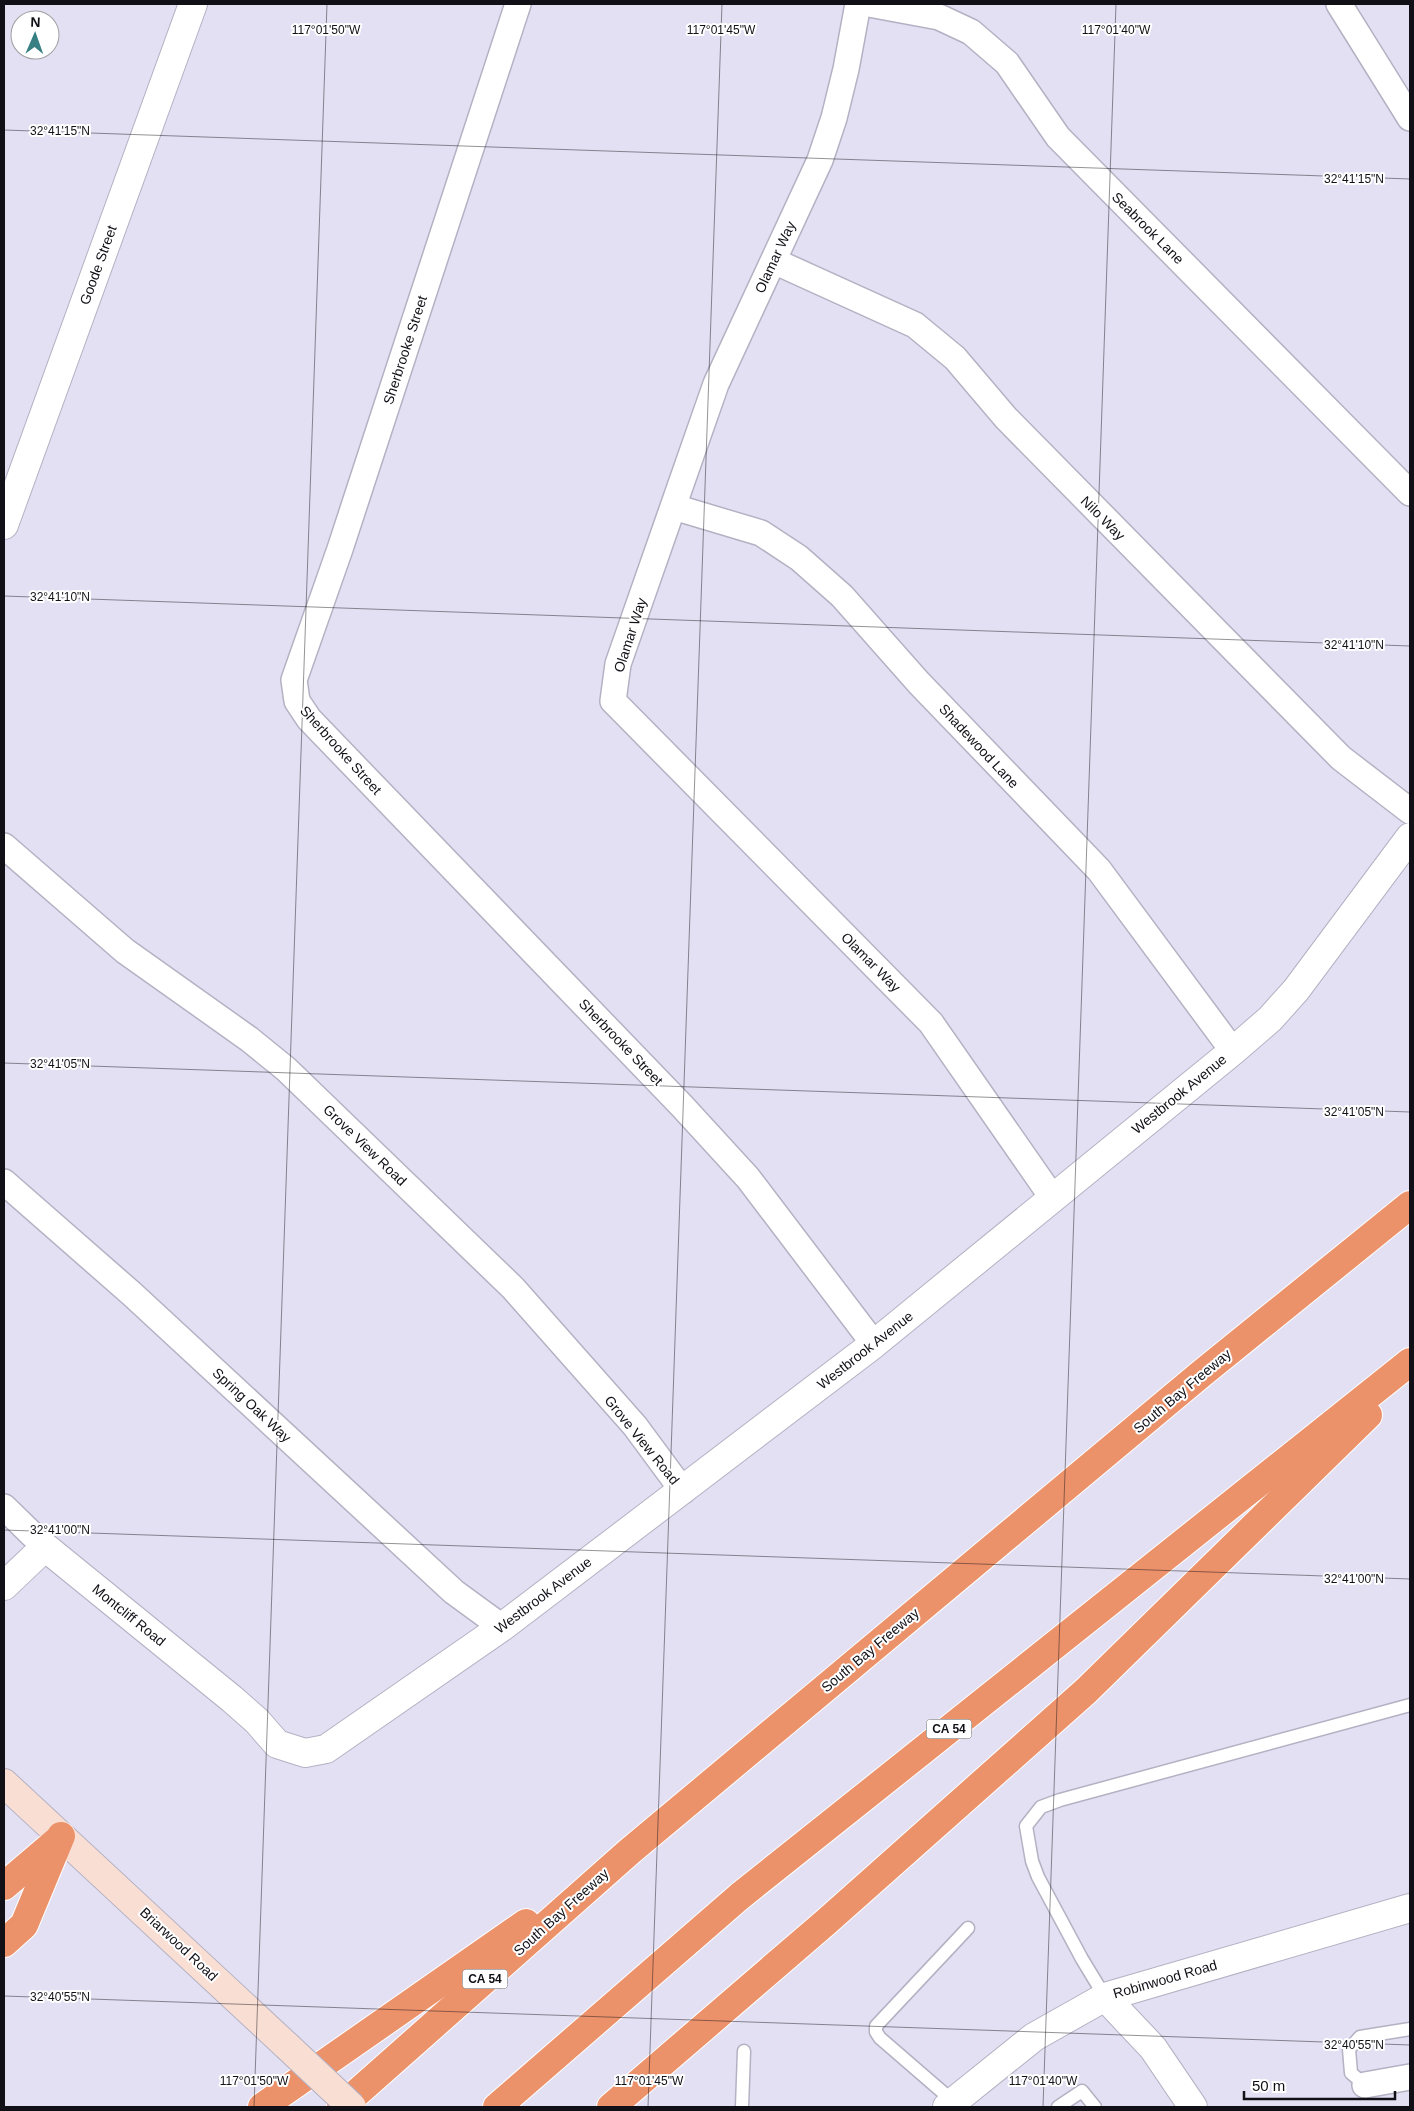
<svg xmlns="http://www.w3.org/2000/svg" width="1414" height="2111" font-family="Arial,sans-serif">
<style>
.lines{fill:none;stroke-linecap:round;stroke-linejoin:round}
.service-casing{stroke:#b4b1c3;stroke-width:15}
.minor-casing{stroke:#b4b1c3;stroke-width:28}
.tertiary-casing{stroke:#b4b1c3;stroke-width:30}
.secondary-casing{stroke:#b4b1c3;stroke-width:30}
.motorway-casing{stroke:#fff;stroke-width:30}
.service{stroke:#fff;stroke-width:12}
.minor{stroke:#fff;stroke-width:25}
.tertiary{stroke:#fff;stroke-width:28}
.secondary{stroke:#f9ded3;stroke-width:28}
.motorway{stroke:#ec926b;stroke-width:28}
.secondary-bridge-casing{stroke:#b4b1c3;stroke-width:30;stroke-linecap:butt}
.secondary-bridge{stroke:#f9ded3;stroke-width:28}
.ticks{fill:none;stroke:#121017;stroke-width:1;stroke-opacity:0.45}
.labels{text-anchor:middle;stroke-width:4;stroke-linejoin:round;paint-order:stroke}
.shield{fill:#fff;stroke:#59585d;stroke-width:1}
.shield-label{font-size:12px;font-weight:bold;fill:#121017}
.street-label{font-size:14px;fill:#121017;stroke:#fff}
.ticks-label{font-size:12px;text-anchor:middle;fill:#121017;stroke:#fff;stroke-width:4;stroke-linejoin:round;paint-order:stroke}
</style>
<rect width="100%" height="100%" fill="#e3e0f3"/>
<g class="lines">
<g class="service-casing">
<g id="service">
<path d="M1105,1997L1082,1959L1038,1877L1032,1861L1026,1826L1041,1807L1060,1800L1410,1705"/>
<path d="M1365,2085L1351,2073L1349,2049L1360,2037L1410,2029"/>
<path d="M954,2102L880,2038L876,2032V2026L968,1928"/>
<path d="M742,2107L744,2051"/>
<path d="M1058,2107L1082,2091L1095,2107"/>
</g>
</g>
<g class="minor-casing">
<g id="minor">
<path d="M518,4L340,549L294,680L297,701L309,719L682,1106L748,1178L874,1344"/>
<path d="M858,4L846,69L834,118L820,160L716,384L618,664L613,701L931,1023L1052,1197"/>
<path d="M869,4L939,17L971,32L1007,63L1058,137L1410,493"/>
<path d="M1339,4L1410,118"/>
<path d="M774,261L915,325L955,358L1006,418L1341,758L1410,811"/>
<path d="M674,507L761,533L799,558L842,596L919,683L1099,870L1233,1051"/>
<path d="M4,846L125,951L249,1039L286,1069L513,1288L635,1426L683,1491"/>
<path d="M4,1182L132,1294L454,1592L502,1627"/>
<path d="M4,1507L45,1547"/>
<path d="M1365,2085L1410,2077"/>
</g>
</g>
<g class="tertiary-casing">
<g id="tertiary">
<path d="M4,525L193,4"/>
<path d="M4,1586L45,1547L232,1699L257,1721L277,1744L305,1753L326,1749L502,1627L874,1344L1233,1051L1270,1019L1296,990L1410,837"/>
<path d="M1105,1997L1153,2048L1193,2107"/>
<path d="M947,2107L1034,2037L1105,1997L1410,1908"/>
</g>
</g>
<g class="secondary-casing">
<path id="secondary" d="M4,1783L287,2046"/>
</g>
<g class="motorway-casing">
<g id="motorway">
<path d="M4,1886L57,1841"/>
<path d="M4,1943L24,1925L61,1836"/>
<path d="M262,2107L526,1923"/>
<path d="M341,2107L630,1851L1201,1374L1410,1205"/>
<path d="M497,2107L740,1896L1410,1362"/>
<path d="M611,2107L826,1922L1086,1691L1368,1415"/>
</g>
</g>
<use href="#service" class="service"/>
<use href="#minor" class="minor"/>
<use href="#tertiary" class="tertiary"/>
<use href="#secondary" class="secondary"/>
<use href="#motorway" class="motorway"/>
<g class="secondary-bridge-casing">
<path id="secondary-bridge" d="M287,2046L352,2107"/>
</g>
<use href="#secondary-bridge" class="secondary-bridge"/>
</g>
<path class="ticks" d="M4,130L1410,179M4,596L1410,646M4,1063L1410,1112M4,1530L1410,1579M4,1996L1410,2045M254,2107L327,4M648,2107L722,4M1043,2107L1116,4"/>
<g class="labels">
<g class="shield">
<rect x="926.5" y="1719.5" width="45" height="19" rx="4"/>
<rect x="462.5" y="1969.5" width="45" height="19" rx="4"/>
</g>
<g class="shield-label">
<text x="949" y="1733">CA 54</text>
<text x="485" y="1983">CA 54</text>
</g>
<g class="street-label">
<text transform="translate(1148 228) rotate(45)" y="5">Seabrook Lane</text>
<text transform="translate(775 257) rotate(-65)" y="5">Olamar Way</text>
<text transform="translate(98 265) rotate(-70)" y="5">Goode Street</text>
<text transform="translate(405 350) rotate(-72)" y="5">Sherbrooke Street</text>
<text transform="translate(1103 518) rotate(45)" y="5">Nilo Way</text>
<text transform="translate(630 635) rotate(-72)" y="5">Olamar Way</text>
<text transform="translate(979 746) rotate(47)" y="5">Shadewood Lane</text>
<text transform="translate(341 750) rotate(48)" y="5">Sherbrooke Street</text>
<text transform="translate(871 962) rotate(45)" y="5">Olamar Way</text>
<text transform="translate(621 1042) rotate(46)" y="5">Sherbrooke Street</text>
<text transform="translate(1179 1094) rotate(-39)" y="5">Westbrook Avenue</text>
<text transform="translate(365 1145) rotate(44)" y="5">Grove View Road</text>
<text transform="translate(865 1350) rotate(-38)" y="5">Westbrook Avenue</text>
<text transform="translate(1182 1391) rotate(-40)" y="5">South Bay Freeway</text>
<text transform="translate(252 1405) rotate(43)" y="5">Spring Oak Way</text>
<text transform="translate(642 1440) rotate(51)" y="5">Grove View Road</text>
<text transform="translate(543 1595) rotate(-37)" y="5">Westbrook Avenue</text>
<text transform="translate(129 1615) rotate(39)" y="5">Montcliff Road</text>
<text transform="translate(870 1650) rotate(-40)" y="5">South Bay Freeway</text>
<text transform="translate(561 1912) rotate(-42)" y="5">South Bay Freeway</text>
<text transform="translate(179 1944) rotate(43)" y="5">Briarwood Road</text>
<text transform="translate(1165 1979) rotate(-16)" y="5">Robinwood Road</text>
</g>
</g>
<g class="ticks-label">
<text x="326" y="34">117°01'50"W</text>
<text x="721" y="34">117°01'45"W</text>
<text x="1116" y="34">117°01'40"W</text>
<text x="60" y="135">32°41'15"N</text>
<text x="1354" y="183">32°41'15"N</text>
<text x="60" y="601">32°41'10"N</text>
<text x="1354" y="649">32°41'10"N</text>
<text x="60" y="1068">32°41'05"N</text>
<text x="1354" y="1116">32°41'05"N</text>
<text x="60" y="1534">32°41'00"N</text>
<text x="1354" y="1583">32°41'00"N</text>
<text x="60" y="2001">32°40'55"N</text>
<text x="1354" y="2049">32°40'55"N</text>
<text x="254" y="2085">117°01'50"W</text>
<text x="649" y="2085">117°01'45"W</text>
<text x="1043" y="2085">117°01'40"W</text>
</g>
<rect width="1414" height="2111" fill="none" stroke="#121017" stroke-width="10"/>
<g transform="translate(35 35) rotate(2)"><circle r="24" fill="#ffffff" stroke="#a09fa2"/>
<path d="M0-4L9 19L0 12L-9 19Z" fill="#377f83"/>
<text y="-8" font-size="14" font-weight="bold" text-anchor="middle" fill="#121017">N</text>
</g>
<path d="M1244 2091v8h151v-8" fill="none" stroke="#121017" stroke-width="2.5"/>
<text x="1252" y="2091" font-size="15" fill="#121017" stroke="#ffffff" stroke-width="4" paint-order="stroke">50 m</text>
</svg>
